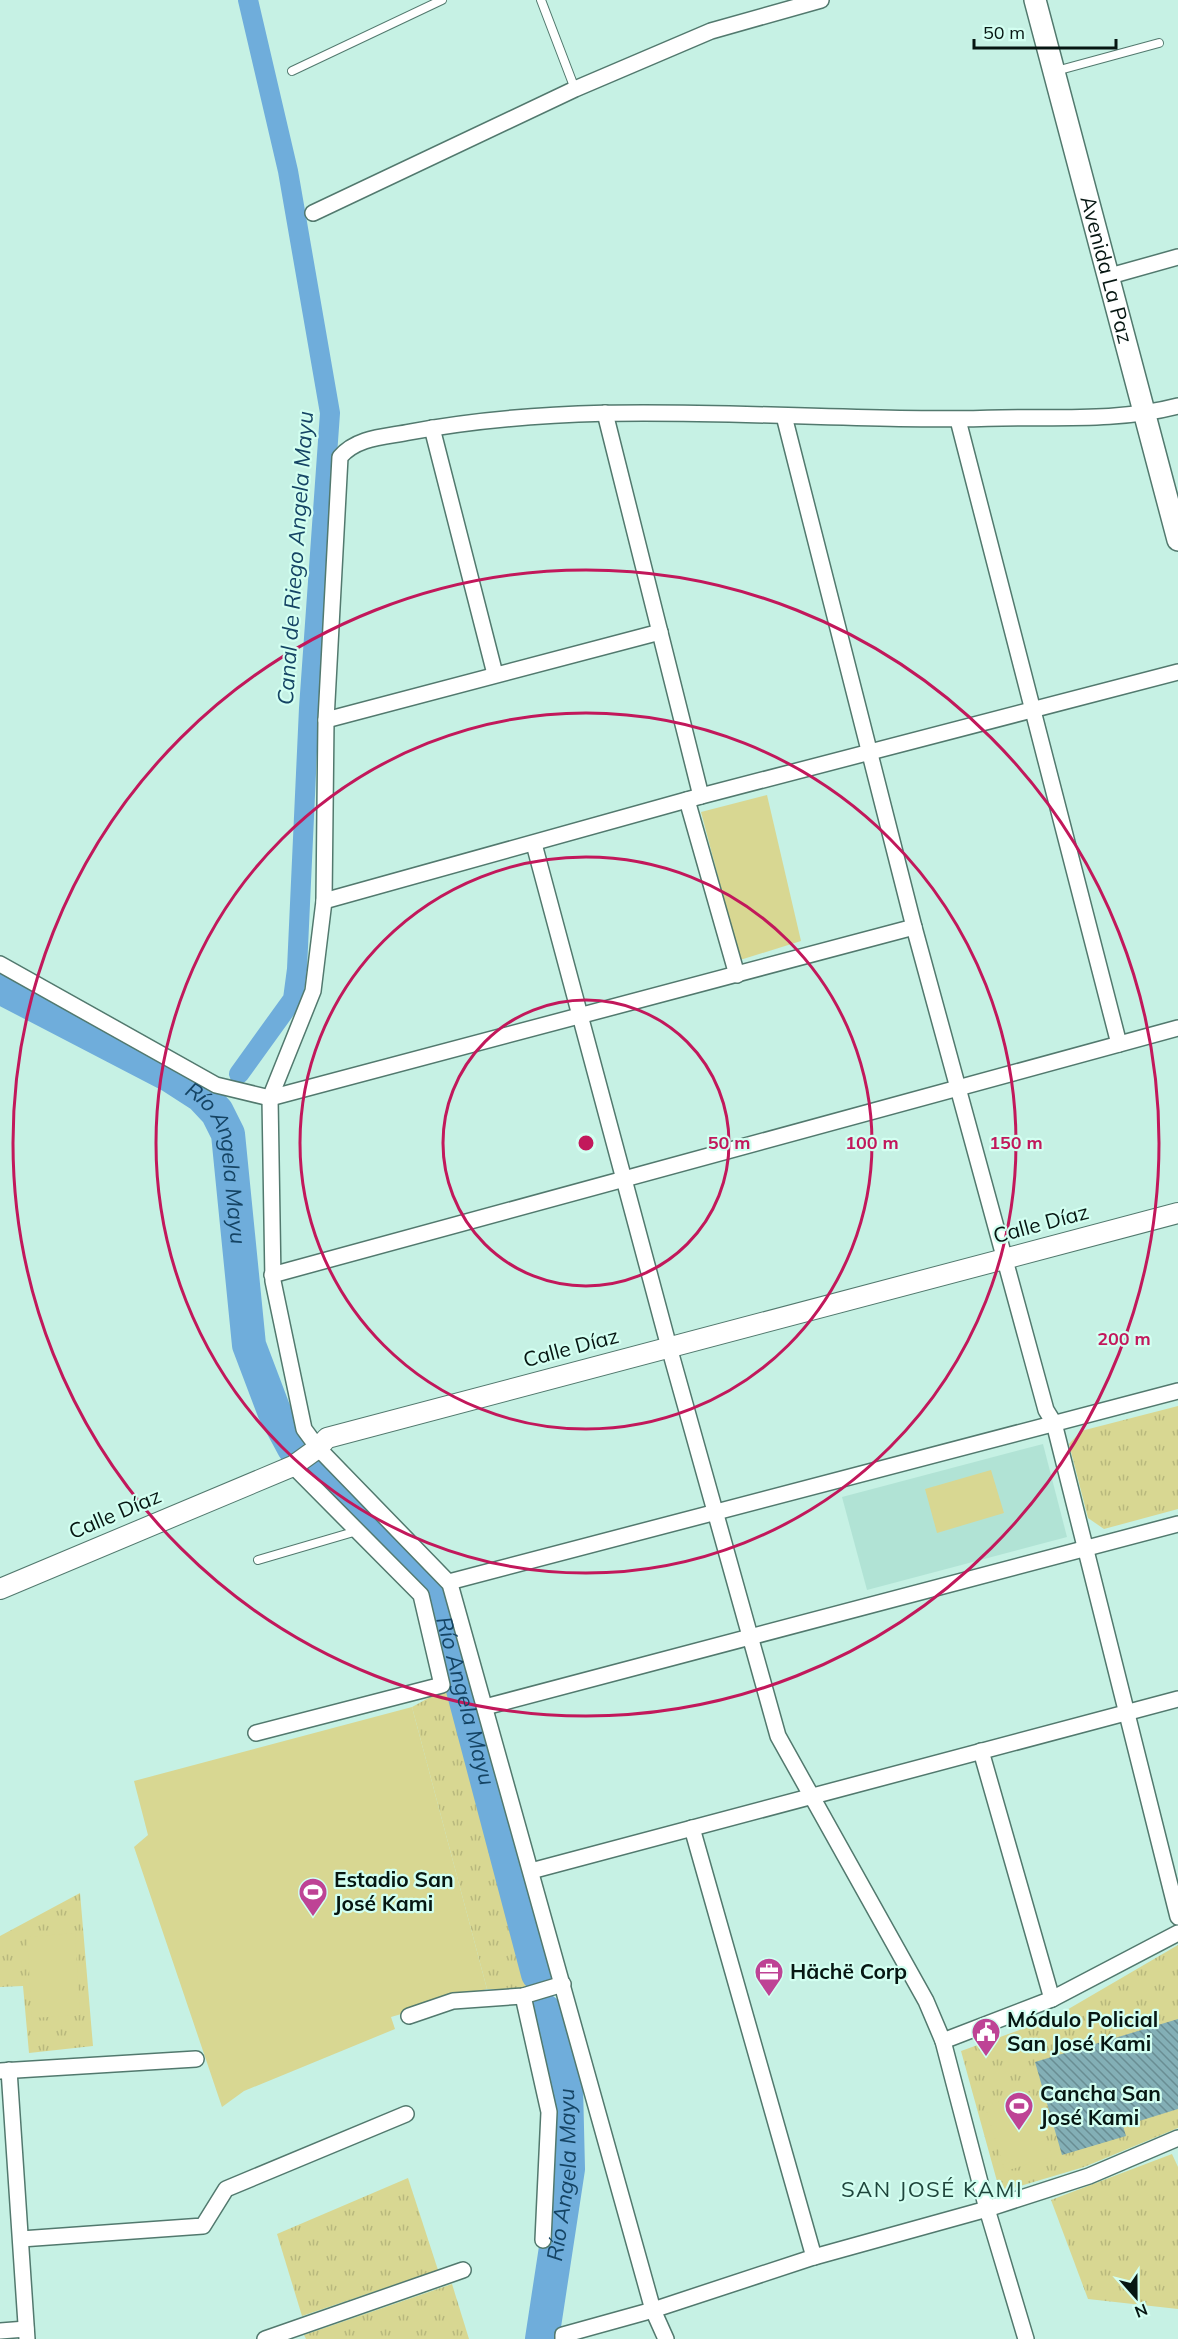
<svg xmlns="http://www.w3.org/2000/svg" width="1178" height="2339" font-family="Mulish,sans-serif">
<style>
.built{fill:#b1e3d5}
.grass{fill:url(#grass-tufts)}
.pitch{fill:#d8d792}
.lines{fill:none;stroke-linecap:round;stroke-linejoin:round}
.canal{stroke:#6faddb;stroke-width:20}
.river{stroke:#6faddb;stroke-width:34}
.building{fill:url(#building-back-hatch)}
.service-casing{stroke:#52796e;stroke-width:10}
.minor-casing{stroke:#52796e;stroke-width:18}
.tertiary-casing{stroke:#52796e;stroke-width:22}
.secondary-casing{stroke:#52796e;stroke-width:24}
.service{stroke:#fff;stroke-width:8}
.minor{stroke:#fff;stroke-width:15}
.tertiary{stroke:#fff;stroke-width:20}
.secondary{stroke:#fff;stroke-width:21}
.ring{fill:none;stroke:#c2185b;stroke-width:3}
.labels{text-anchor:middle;stroke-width:4.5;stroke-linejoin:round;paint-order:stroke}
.street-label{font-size:21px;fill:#061612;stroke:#d3fff1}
.poi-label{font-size:21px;font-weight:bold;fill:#061612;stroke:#d3fff1;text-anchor:start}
.water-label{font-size:22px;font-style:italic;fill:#154464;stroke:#d3fff1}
.neighbourhood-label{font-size:22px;letter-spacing:1.5px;fill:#1f463c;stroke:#d3fff1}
.centre{fill:#c2185b;stroke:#d3fff1;stroke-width:3}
.ring-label{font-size:18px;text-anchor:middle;font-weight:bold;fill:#c2185b;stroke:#d3fff1;stroke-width:4.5;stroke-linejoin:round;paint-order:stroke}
</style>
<defs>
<pattern id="grass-tufts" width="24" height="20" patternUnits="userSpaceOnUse" patternTransform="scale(1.5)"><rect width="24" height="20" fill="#d8d792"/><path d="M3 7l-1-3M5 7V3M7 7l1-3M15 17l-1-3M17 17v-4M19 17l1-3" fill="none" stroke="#b8b87d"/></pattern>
<pattern id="building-back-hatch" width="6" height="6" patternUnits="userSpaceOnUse" patternTransform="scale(1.5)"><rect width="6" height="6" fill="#83afb6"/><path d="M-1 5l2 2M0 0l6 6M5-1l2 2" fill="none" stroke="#698d93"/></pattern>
</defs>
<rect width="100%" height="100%" fill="#c6f1e4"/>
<path class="built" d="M1043,1444L1067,1537L867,1590L842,1497Z"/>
<g class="grass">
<path d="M1178,1406V1509L1104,1529L1088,1518L1069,1444L1081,1431Z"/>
<path d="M466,1662L552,1980L522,1989H487L412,1707L447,1688L449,1668Z"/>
<path d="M80,1893L93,2046L29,2053L23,1986L0,1987V1936Z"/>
<path d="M1178,1945V2128L1084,2167L1000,2192L961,2051L1053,2018Z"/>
<path d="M1172,2154L1178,2167V2309L1088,2299L1051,2200Z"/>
<path d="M408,2178L438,2270L302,2316L277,2234Z"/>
<path d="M452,2284L469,2339H306L304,2335Z"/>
</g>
<g class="pitch">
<path d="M767,795L801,941L740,960L701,812Z"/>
<path d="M991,1470L1004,1513L937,1533L925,1489Z"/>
<path d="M412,1707L487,1989L391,2017L395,2029L244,2091L222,2107L134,1847L148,1835L134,1781Z"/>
<path d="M75,1933L80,2015L32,2018L27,1937Z"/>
<path d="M1032,2092L1052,2157L1005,2171L985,2106Z"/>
</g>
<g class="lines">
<path class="canal" d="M239,1074L293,999L297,969L309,708L330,413L288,171L248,0"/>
<g class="river">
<path id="s1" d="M0,987L171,1076L202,1096L217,1112L228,1134L249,1345L274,1411L294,1448"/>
<path id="s2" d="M316,1471L437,1591L538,1974"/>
<path id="s3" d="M542,2339L568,2169L566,2086L545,2011"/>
</g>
</g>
<path class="building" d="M1178,2019V2109L1123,2126L1126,2136L1062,2155L1035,2062Z"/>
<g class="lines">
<g class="service-casing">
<g id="service">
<path d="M541,0L575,89"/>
<path d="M292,71L442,0"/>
<path d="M1056,71L1159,43"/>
<path d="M258,1560L357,1531"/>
</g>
</g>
<g class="minor-casing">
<g id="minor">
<path d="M313,213L575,89L711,31L821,0"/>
<path d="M1110,276L1178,257"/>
<path d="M605,413L701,796"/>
<path d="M784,416L914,927L1046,1410L1054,1423L1178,1917"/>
<path d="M958,420L1119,1044"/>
<path d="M432,428L495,674"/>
<path d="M326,720L660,632"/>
<path d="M687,800L737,975"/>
<path d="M534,844L669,1347L778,1736L926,2001L943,2041L987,2209L1026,2339"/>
<path d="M324,901L701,796L1178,672"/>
<path d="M0,964L216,1085L270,1098L914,927"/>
<path d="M272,1275L1178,1028"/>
<path d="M449,1582L1178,1391"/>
<path d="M485,1707L1178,1524"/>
<path d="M256,1733L442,1685L421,1595L293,1466"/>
<path d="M981,1751L1052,1999"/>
<path d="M692,1828L814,2257"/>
<path d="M531,1871L1178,1699"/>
<path d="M523,1996L549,2112L543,2240"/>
<path d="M409,2016L453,2001L523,1996L563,1984"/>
<path d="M943,2041L1052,1999L1178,1933"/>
<path d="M9,2070L27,2339"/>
<path d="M0,2071L196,2059"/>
<path d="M21,2239L203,2226L226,2189L406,2114"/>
<path d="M0,2331L26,2329"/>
<path d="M265,2339L463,2270"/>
<path d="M563,2339V2335L653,2310L814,2257L987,2209L1089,2176L1178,2138"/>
<path d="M666,2339L653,2310L450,1584L318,1448L304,1429L273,1281L270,1098L313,991L324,901L326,720L340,457C357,437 385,437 410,432C606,395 805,424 1002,418C1061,417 1121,421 1178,406"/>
</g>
</g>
<g class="tertiary-casing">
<path id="tertiary" d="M0,1589L293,1466L318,1448L327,1438L1178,1213"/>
</g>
<g class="secondary-casing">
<g id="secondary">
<path id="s4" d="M1035,0L1178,540"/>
</g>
</g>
<use href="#service" class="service"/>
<use href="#minor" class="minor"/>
<use href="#tertiary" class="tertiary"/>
<use href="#secondary" class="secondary"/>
</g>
<g class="ring">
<circle cx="586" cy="1143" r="143"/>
<circle cx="586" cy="1143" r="286"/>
<circle cx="586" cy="1143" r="430"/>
<circle cx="586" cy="1143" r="573"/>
</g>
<defs>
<g id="stadium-pin" transform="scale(1.5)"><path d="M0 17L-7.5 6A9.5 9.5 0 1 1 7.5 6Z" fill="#be4395" stroke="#d3fff1"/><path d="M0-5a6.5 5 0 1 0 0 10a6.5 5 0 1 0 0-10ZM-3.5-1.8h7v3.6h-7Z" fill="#fff"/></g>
<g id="office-pin" transform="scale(1.5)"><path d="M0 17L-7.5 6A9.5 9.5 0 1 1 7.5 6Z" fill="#be4395" stroke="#d3fff1"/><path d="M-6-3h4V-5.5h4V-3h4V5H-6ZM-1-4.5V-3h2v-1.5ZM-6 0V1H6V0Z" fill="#fff"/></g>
<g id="civic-pin" transform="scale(1.5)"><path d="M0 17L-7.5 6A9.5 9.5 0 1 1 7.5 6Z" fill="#be4395" stroke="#d3fff1"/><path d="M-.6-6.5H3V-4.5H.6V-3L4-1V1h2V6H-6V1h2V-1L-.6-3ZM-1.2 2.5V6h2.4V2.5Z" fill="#fff"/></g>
</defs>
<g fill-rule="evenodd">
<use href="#stadium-pin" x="313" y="1892"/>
<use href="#office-pin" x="769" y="1972"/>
<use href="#civic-pin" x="986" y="2032"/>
<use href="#stadium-pin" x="1019" y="2106"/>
</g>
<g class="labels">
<g class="street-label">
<text dy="7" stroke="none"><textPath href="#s4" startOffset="279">Avenida La Paz</textPath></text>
<text transform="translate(1041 1224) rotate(-15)" y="7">Calle Díaz</text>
<text transform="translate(571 1348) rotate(-15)" y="7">Calle Díaz</text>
<text transform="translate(115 1514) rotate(-23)" y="7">Calle Díaz</text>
</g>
<g class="poi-label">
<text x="334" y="1887">Estadio San<tspan x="334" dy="24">José Kami</tspan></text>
<text x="790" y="1979">Hächë Corp</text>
<text x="1007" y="2027">Módulo Policial<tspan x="1007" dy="24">San José Kami</tspan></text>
<text x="1040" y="2101">Cancha San<tspan x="1040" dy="24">José Kami</tspan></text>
</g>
<g class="water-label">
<text transform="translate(295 558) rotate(-86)" y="8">Canal de Riego Angela Mayu</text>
<text dy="8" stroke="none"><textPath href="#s1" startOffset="300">Río Angela Mayu</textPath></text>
<text dy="8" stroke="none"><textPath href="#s2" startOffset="284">Río Angela Mayu</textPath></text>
<text dy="8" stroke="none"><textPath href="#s3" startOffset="166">Río Angela Mayu</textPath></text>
</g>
<g class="neighbourhood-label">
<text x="932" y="2197">SAN JOSÉ KAMI</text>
</g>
</g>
<circle cx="586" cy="1143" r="9" class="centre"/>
<g class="ring-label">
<text x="729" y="1149">50 m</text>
<text x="872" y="1149">100 m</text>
<text x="1016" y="1149">150 m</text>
<text x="1124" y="1345">200 m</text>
</g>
<g transform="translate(1136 2297) rotate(159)" stroke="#d3fff1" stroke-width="4.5" paint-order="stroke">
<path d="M0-4.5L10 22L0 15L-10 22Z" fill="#061612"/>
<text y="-9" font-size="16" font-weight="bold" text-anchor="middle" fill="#061612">N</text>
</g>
<path d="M974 39v9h142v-9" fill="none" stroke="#061612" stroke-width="3"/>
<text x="983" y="39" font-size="18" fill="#061612" stroke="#d3fff1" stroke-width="4.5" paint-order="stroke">50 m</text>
</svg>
